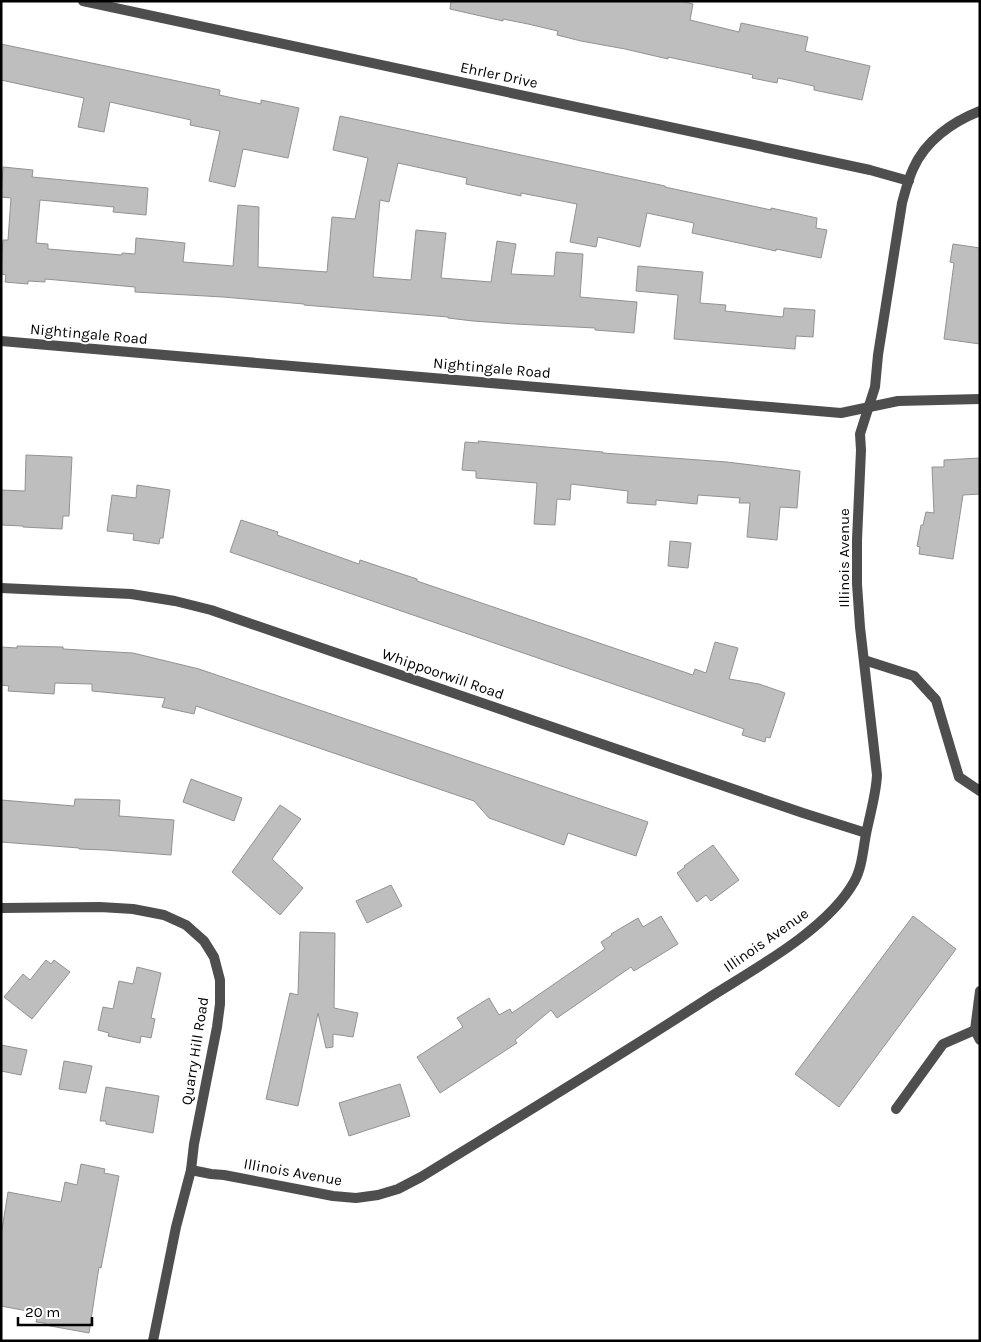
<svg xmlns="http://www.w3.org/2000/svg" width="981" height="1342" font-family="Karla,sans-serif">
<style>
.building{fill:#bebebe;stroke:#929292}
.lines{fill:none;stroke-linecap:round;stroke-linejoin:round}
.service{stroke:#4e4e4e;stroke-width:10}
.minor{stroke:#4e4e4e;stroke-width:10}
.labels{text-anchor:middle;stroke-width:4;stroke-linejoin:round;paint-order:stroke}
.street-label{font-size:15px;fill:#000;stroke:#fff}
</style>
<rect width="100%" height="100%" fill="#fff"/>
<g class="building">
<path d="M451,1H680L693,4L690,20L739,32L741,23L808,37L805,51L870,66L862,100L814,90V86L778,78L777,83L752,78L753,75L668,57V59L625,49L581,41L557,35L558,31L528,24L503,19V21L450,9Z"/>
<path d="M1,44L220,90L219,95L261,104V100L299,108L288,158L243,149L235,187L209,181L220,131L190,125L191,120L110,102L104,132L78,127L84,98L1,80Z"/>
<path d="M340,116L665,186V187L771,210V208L817,218L816,228L827,230L821,258L776,249V251L692,233L694,223L647,213L640,247L598,237L596,247L570,242L577,204L521,193V196L466,184L467,178L398,163L389,202L380,200L373,277L411,280L416,230L446,233L441,278L491,282L497,241L516,244L511,274L554,276L556,252L583,254L580,297L637,302L634,333L595,330V328L515,324L473,321L448,318V317L304,305V304L223,297L135,292V287L45,279V282L28,281V284L5,282L6,275L1,274L3,240H8L11,198L1,197L3,167L33,170L32,177L148,188L146,215L113,212L114,207L40,200L36,243L48,244V249L122,255V253L135,254L136,238L185,243L183,262L233,266L238,205L259,207L258,267L327,272L332,217L355,219L368,158L333,150Z"/>
<path d="M953,244L980,248V344L944,339L954,263L950,262Z"/>
<path d="M638,266L703,272L700,303L726,305L725,311L783,317L784,308L815,310L813,337L796,336L795,349L674,339L678,295L636,291Z"/>
<path d="M478,441L603,452V453L727,462L800,471L797,508L780,507L777,540L747,537L750,503H739L740,498L698,495L697,504L656,500V505L627,503L628,491L571,484L570,500L557,499L555,525L534,524L537,483L476,478V471L462,470L465,442L479,443Z"/>
<path d="M26,455L72,457L69,516H63L62,529L23,527V526L1,525V490L25,491Z"/>
<path d="M980,458V494L963,495L953,559L919,554L920,547L917,546L921,525H923L926,512L934,513L932,467H944V460Z"/>
<path d="M137,485L170,490L163,538H160L159,544L133,540L134,534L107,531L112,495L136,498Z"/>
<path d="M241,520L278,532L277,535L359,564L360,560L417,579V581L693,675L695,669L706,673L715,642L738,648L729,679L759,684L785,693L770,738L766,737L765,742L742,735L744,729L230,552Z"/>
<path d="M670,541L691,543L688,568L668,566Z"/>
<path d="M17,646L63,647V649L133,653L199,669L648,822L636,856L568,833L564,845L489,818L474,801L196,706L194,714L162,707L165,698L92,691V684L55,683L54,694L8,691L9,686L1,685V647L17,648Z"/>
<path d="M191,779L242,798L234,821L183,802Z"/>
<path d="M75,799L120,800L119,816L174,820L171,855L105,850L79,849V848L1,842V800L74,806Z"/>
<path d="M280,805L301,819L272,859L303,888L280,915L232,872Z"/>
<path d="M713,845L739,880L711,901L706,895L697,902L677,873L685,867L684,866Z"/>
<path d="M391,885L402,906L367,923L356,901Z"/>
<path d="M661,916L678,944L634,971L631,967L557,1018L551,1010L515,1040L517,1043L440,1093L417,1057L463,1027L457,1018L489,998L499,1015L510,1009L512,1013L605,949L601,942L612,935L611,934L638,918L643,927Z"/>
<path d="M913,916L956,949L839,1107L795,1074Z"/>
<path d="M300,932L335,933L334,1008L358,1013L353,1037L333,1034V1047L326,1048L318,1013L298,1106L266,1099L290,993L298,995Z"/>
<path d="M46,960L51,964L54,960L70,972L32,1019L4,997L23,974L30,980Z"/>
<path d="M137,967L161,973L151,1018L155,1019L151,1038L141,1036L140,1043L108,1036L109,1033L98,1030L103,1007L113,1009L119,981L133,984Z"/>
<path d="M1,1045L27,1050L21,1075L1,1071Z"/>
<path d="M64,1061L92,1066L86,1093L59,1089Z"/>
<path d="M400,1084L410,1116L349,1136L339,1103Z"/>
<path d="M106,1087L159,1096L153,1133L106,1124V1121H100Z"/>
<path d="M81,1164L105,1169L104,1173L119,1176L101,1268L99,1267L89,1333L45,1325V1323L36,1322L38,1313L1,1306V1236L8,1192L61,1202L65,1182L77,1185Z"/>
</g>
<g class="lines">
<g class="service">
<path d="M864,660L914,676L936,700L959,777L980,791"/>
<path d="M980,991L975,1030L980,1040"/>
<path d="M896,1109L943,1044L975,1030"/>
</g>
<g class="minor">
<path d="M83,1L870,170L909,181"/>
<path d="M1,341L841,413L898,401L980,399"/>
<path d="M1,588L131,594L175,601L211,610L803,813L866,833"/>
<path d="M1,908L100,907L133,909L164,915L186,925L204,941L214,957L220,980V1004L217,1027L194,1144L191,1170L176,1227L153,1341"/>
<path d="M191,1170L211,1174L224,1175L333,1196L356,1198L378,1195L398,1189L421,1177C517,1118 613,1060 707,999C754,969 827,930 854,882C862,868 863,850 866,834C870,814 876,795 877,775L860,627L857,584V540L861,450L860,434L875,387L878,355L902,203C905,192 908,180 913,169C925,141 952,122 980,111"/>
</g>
</g>
<g class="labels">
<g class="street-label">
<text transform="translate(499 75) rotate(12)" y="5">Ehrler Drive</text>
<text transform="translate(89 334) rotate(5)" y="5">Nightingale Road</text>
<text transform="translate(492 368) rotate(5)" y="5">Nightingale Road</text>
<text transform="translate(844 558) rotate(-90)" y="5">Illinois Avenue</text>
<text transform="translate(443 674) rotate(19)" y="5">Whippoorwill Road</text>
<text transform="translate(766 940) rotate(-35)" y="5">Illinois Avenue</text>
<text transform="translate(195 1051) rotate(-81)" y="5">Quarry Hill Road</text>
<text transform="translate(293 1172) rotate(10)" y="5">Illinois Avenue</text>
</g>
</g>
<rect width="981" height="1342" fill="none" stroke="#000000" stroke-width="5"/>
<path d="M18 1317v8h74v-8" fill="none" stroke="#000000" stroke-width="2.5"/>
<text x="25" y="1317" font-size="15" fill="#000000" stroke="#ffffff" stroke-width="4" paint-order="stroke">20 m</text>
</svg>
